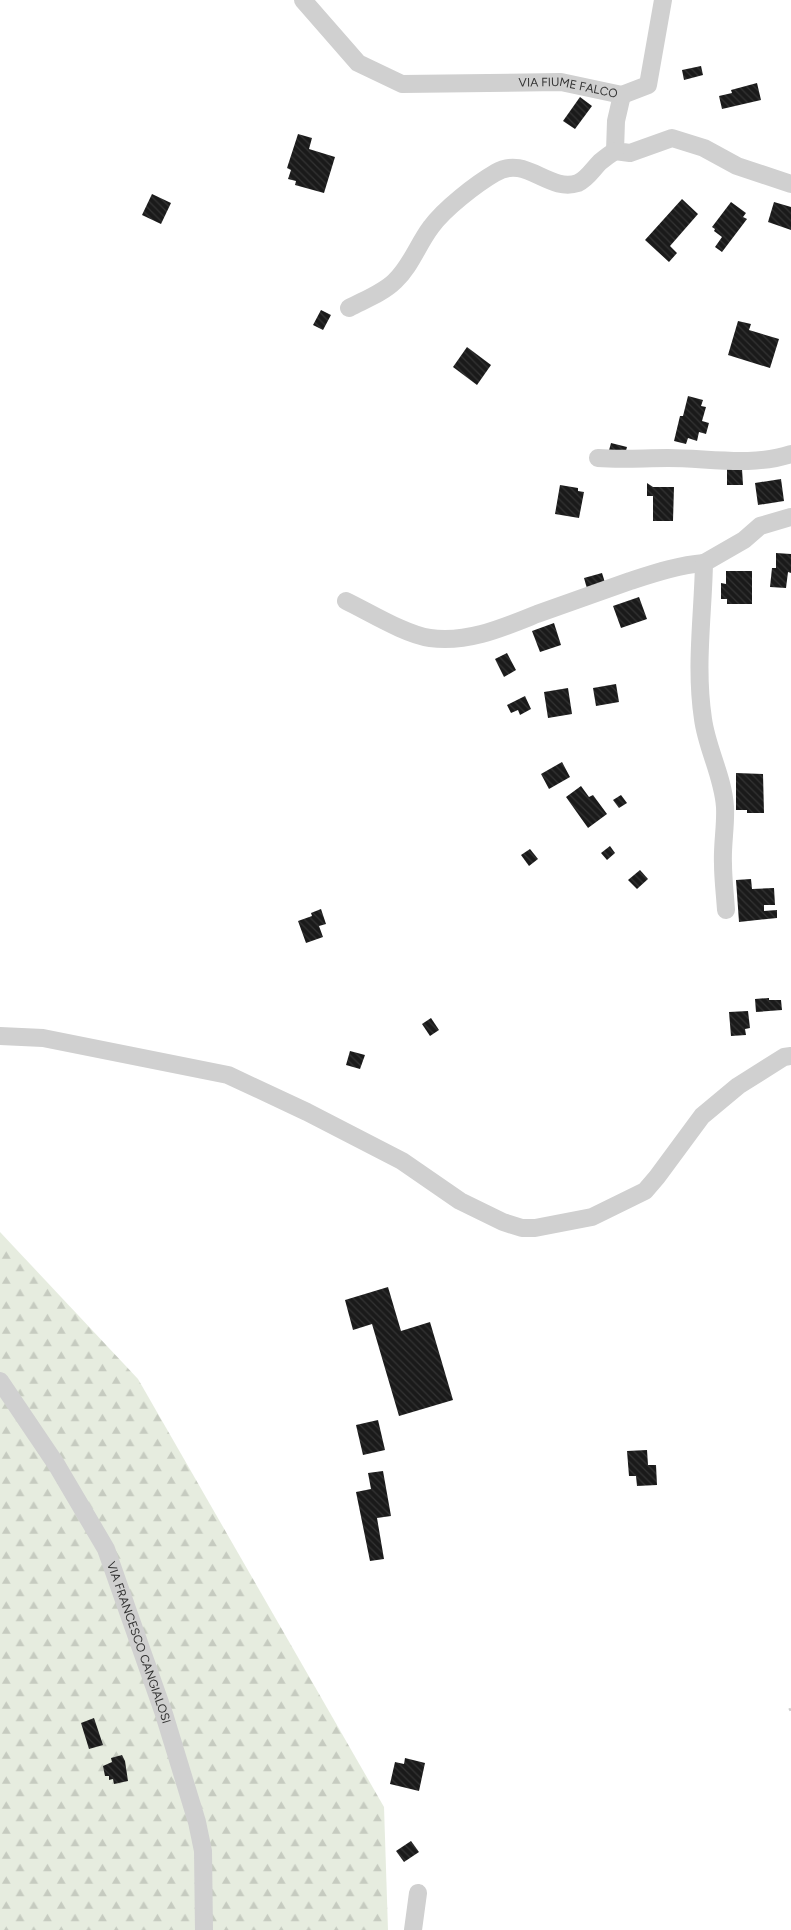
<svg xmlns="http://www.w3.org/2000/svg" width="791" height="1930" font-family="Figtree,sans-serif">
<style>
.forest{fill:url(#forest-firs)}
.building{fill:url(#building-back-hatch)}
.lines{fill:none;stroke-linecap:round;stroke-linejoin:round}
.path{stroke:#cdcdcd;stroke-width:3;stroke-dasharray:2.5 2.5;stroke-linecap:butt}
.minor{stroke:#d0d0d0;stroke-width:18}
.labels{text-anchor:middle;stroke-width:5;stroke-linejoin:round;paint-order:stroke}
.street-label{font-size:12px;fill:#333;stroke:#fff}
</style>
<defs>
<pattern id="forest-firs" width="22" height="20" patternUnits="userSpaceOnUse" patternTransform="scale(1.25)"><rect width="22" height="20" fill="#e6ecdf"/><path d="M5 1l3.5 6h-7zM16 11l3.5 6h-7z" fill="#c6cbc0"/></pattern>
<pattern id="building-back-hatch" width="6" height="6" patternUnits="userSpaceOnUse" patternTransform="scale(1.25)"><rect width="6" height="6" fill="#1a1a1a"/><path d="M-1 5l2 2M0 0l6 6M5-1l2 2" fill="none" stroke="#333"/></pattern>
</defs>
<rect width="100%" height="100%" fill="#fff"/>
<path class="forest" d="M0,1232L138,1379L384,1807L388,1930H0Z"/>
<g class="building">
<path d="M701,66L703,75L684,80L682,70Z"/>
<path d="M757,83L761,100L722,109L719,96L732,93L731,90Z"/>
<path d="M580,97L592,106L575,129L563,121Z"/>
<path d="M298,134L312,138L309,149L335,157L324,193L295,185L296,181L288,179L291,170L287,168Z"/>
<path d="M152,194L171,203L161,224L142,215Z"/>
<path d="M682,199L698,214L670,246L677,253L669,262L645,240Z"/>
<path d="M731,202L746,213L743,217L747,219L722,252L715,247L722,237L714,231L715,229L712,227Z"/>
<path d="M774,202L791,207V230L768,222Z"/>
<path d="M321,310L331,315L323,330L313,325Z"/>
<path d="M738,321L751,324L749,330L779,339L770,368L728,355Z"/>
<path d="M467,347L491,365L477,385L453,367Z"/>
<path d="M688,396L703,400L701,406L706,407L702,421L709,423L706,434L699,432L697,441L688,438L686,444L674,441L680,416H683Z"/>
<path d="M611,443L627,447L624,458L608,454Z"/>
<path d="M727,469H742L743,485H727Z"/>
<path d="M781,479L784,501L758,505L755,483Z"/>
<path d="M647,483L653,487H674L673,521H653V496H647Z"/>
<path d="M560,485L578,488V491L584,492L579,518L555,514Z"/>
<path d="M776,553L791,554V573L788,572L786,588L770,587L772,568H776Z"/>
<path d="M726,571H752V604H727V599H721V583L726,584Z"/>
<path d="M602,573L606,586L588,592L584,578Z"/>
<path d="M639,597L647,619L621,628L613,606Z"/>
<path d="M554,623L561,645L540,652L532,631Z"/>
<path d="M507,653L516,670L504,677L495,659Z"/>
<path d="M616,684L619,702L596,706L593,688Z"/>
<path d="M568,688L572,714L548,718L544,692Z"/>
<path d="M525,696L531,709L520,715L518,710L511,713L507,705Z"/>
<path d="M562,762L570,777L549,789L541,774Z"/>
<path d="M736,773L763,774L764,813H747V810H736Z"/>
<path d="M581,786L589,797L593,795L607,814L588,828L566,797Z"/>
<path d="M621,795L627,803L619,808L613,800Z"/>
<path d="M610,846L615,853L607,860L601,853Z"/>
<path d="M530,849L538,859L529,866L521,855Z"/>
<path d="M640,870L648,879L637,889L628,880Z"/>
<path d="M751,879L752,889L774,888L775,905H764V911L777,910V918L739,922L736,880Z"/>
<path d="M321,909L326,924L319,926L323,937L306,943L298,921L312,916L311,913Z"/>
<path d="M769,998V1000H781L782,1010L756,1012L755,999Z"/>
<path d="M748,1011L750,1028L745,1029L746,1035L731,1036L729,1012Z"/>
<path d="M431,1018L439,1030L430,1036L422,1024Z"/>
<path d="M350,1051L365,1055L360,1069L346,1065Z"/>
<path d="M388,1287L401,1331L430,1322L453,1400L399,1416L372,1324L353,1330L345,1300Z"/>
<path d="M378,1420L385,1450L363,1455L356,1425Z"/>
<path d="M647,1450L648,1465H656L657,1485L637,1486L636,1476H629L627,1451Z"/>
<path d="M383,1471L391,1516L377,1518L384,1559L370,1561L356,1492L371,1489L368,1473Z"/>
<path d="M94,1718L103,1745L89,1749L81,1723Z"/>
<path d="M122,1755L125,1761L128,1781L114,1784L113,1779L109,1780V1776H105L103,1766L112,1762L111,1758Z"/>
<path d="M405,1758L425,1763L419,1791L390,1784L395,1762L404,1764Z"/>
<path d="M411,1841L419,1852L404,1862L396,1851Z"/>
</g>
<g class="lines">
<path class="path" d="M789,1710L791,1709"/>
<g class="minor">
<path id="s1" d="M303,0L358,63L402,84L561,82L622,95L616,121L615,151L630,153L672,138L704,148L737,166L791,184"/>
<path d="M622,95L648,85L663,0"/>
<path d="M349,308C364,300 383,293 395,281C411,266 418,244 431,227C444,209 476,184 495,173C526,154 548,193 578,183C587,179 593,169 600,162C605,158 610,154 615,151"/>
<path d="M598,458C621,460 644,458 668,458C708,458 752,467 791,454"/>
<path d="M346,601C369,612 406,635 430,638C468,643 502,628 537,614C568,603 599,592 630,581C655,573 679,565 704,563"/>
<path d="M726,910C725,894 723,879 723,864C722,845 726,826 725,807C723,776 707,749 703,719C695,667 703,615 704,563L744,540L760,526L791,517"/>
<path d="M0,1036L43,1038L228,1075L307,1112L402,1161L460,1201L503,1222L522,1228H535L592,1217L645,1191L657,1177L702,1116L738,1086L784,1057L791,1056"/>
<path id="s2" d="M0,1381L56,1464L106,1549L164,1714L197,1822L203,1851L204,1930"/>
<path d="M413,1930L418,1893"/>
</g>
</g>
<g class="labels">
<g class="street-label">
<text dy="4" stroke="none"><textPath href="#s1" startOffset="299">VIA FIUME FALCO</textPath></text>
<text dy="4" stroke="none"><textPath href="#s2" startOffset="298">VIA FRANCESCO CANGIALOSI</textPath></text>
</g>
</g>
</svg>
